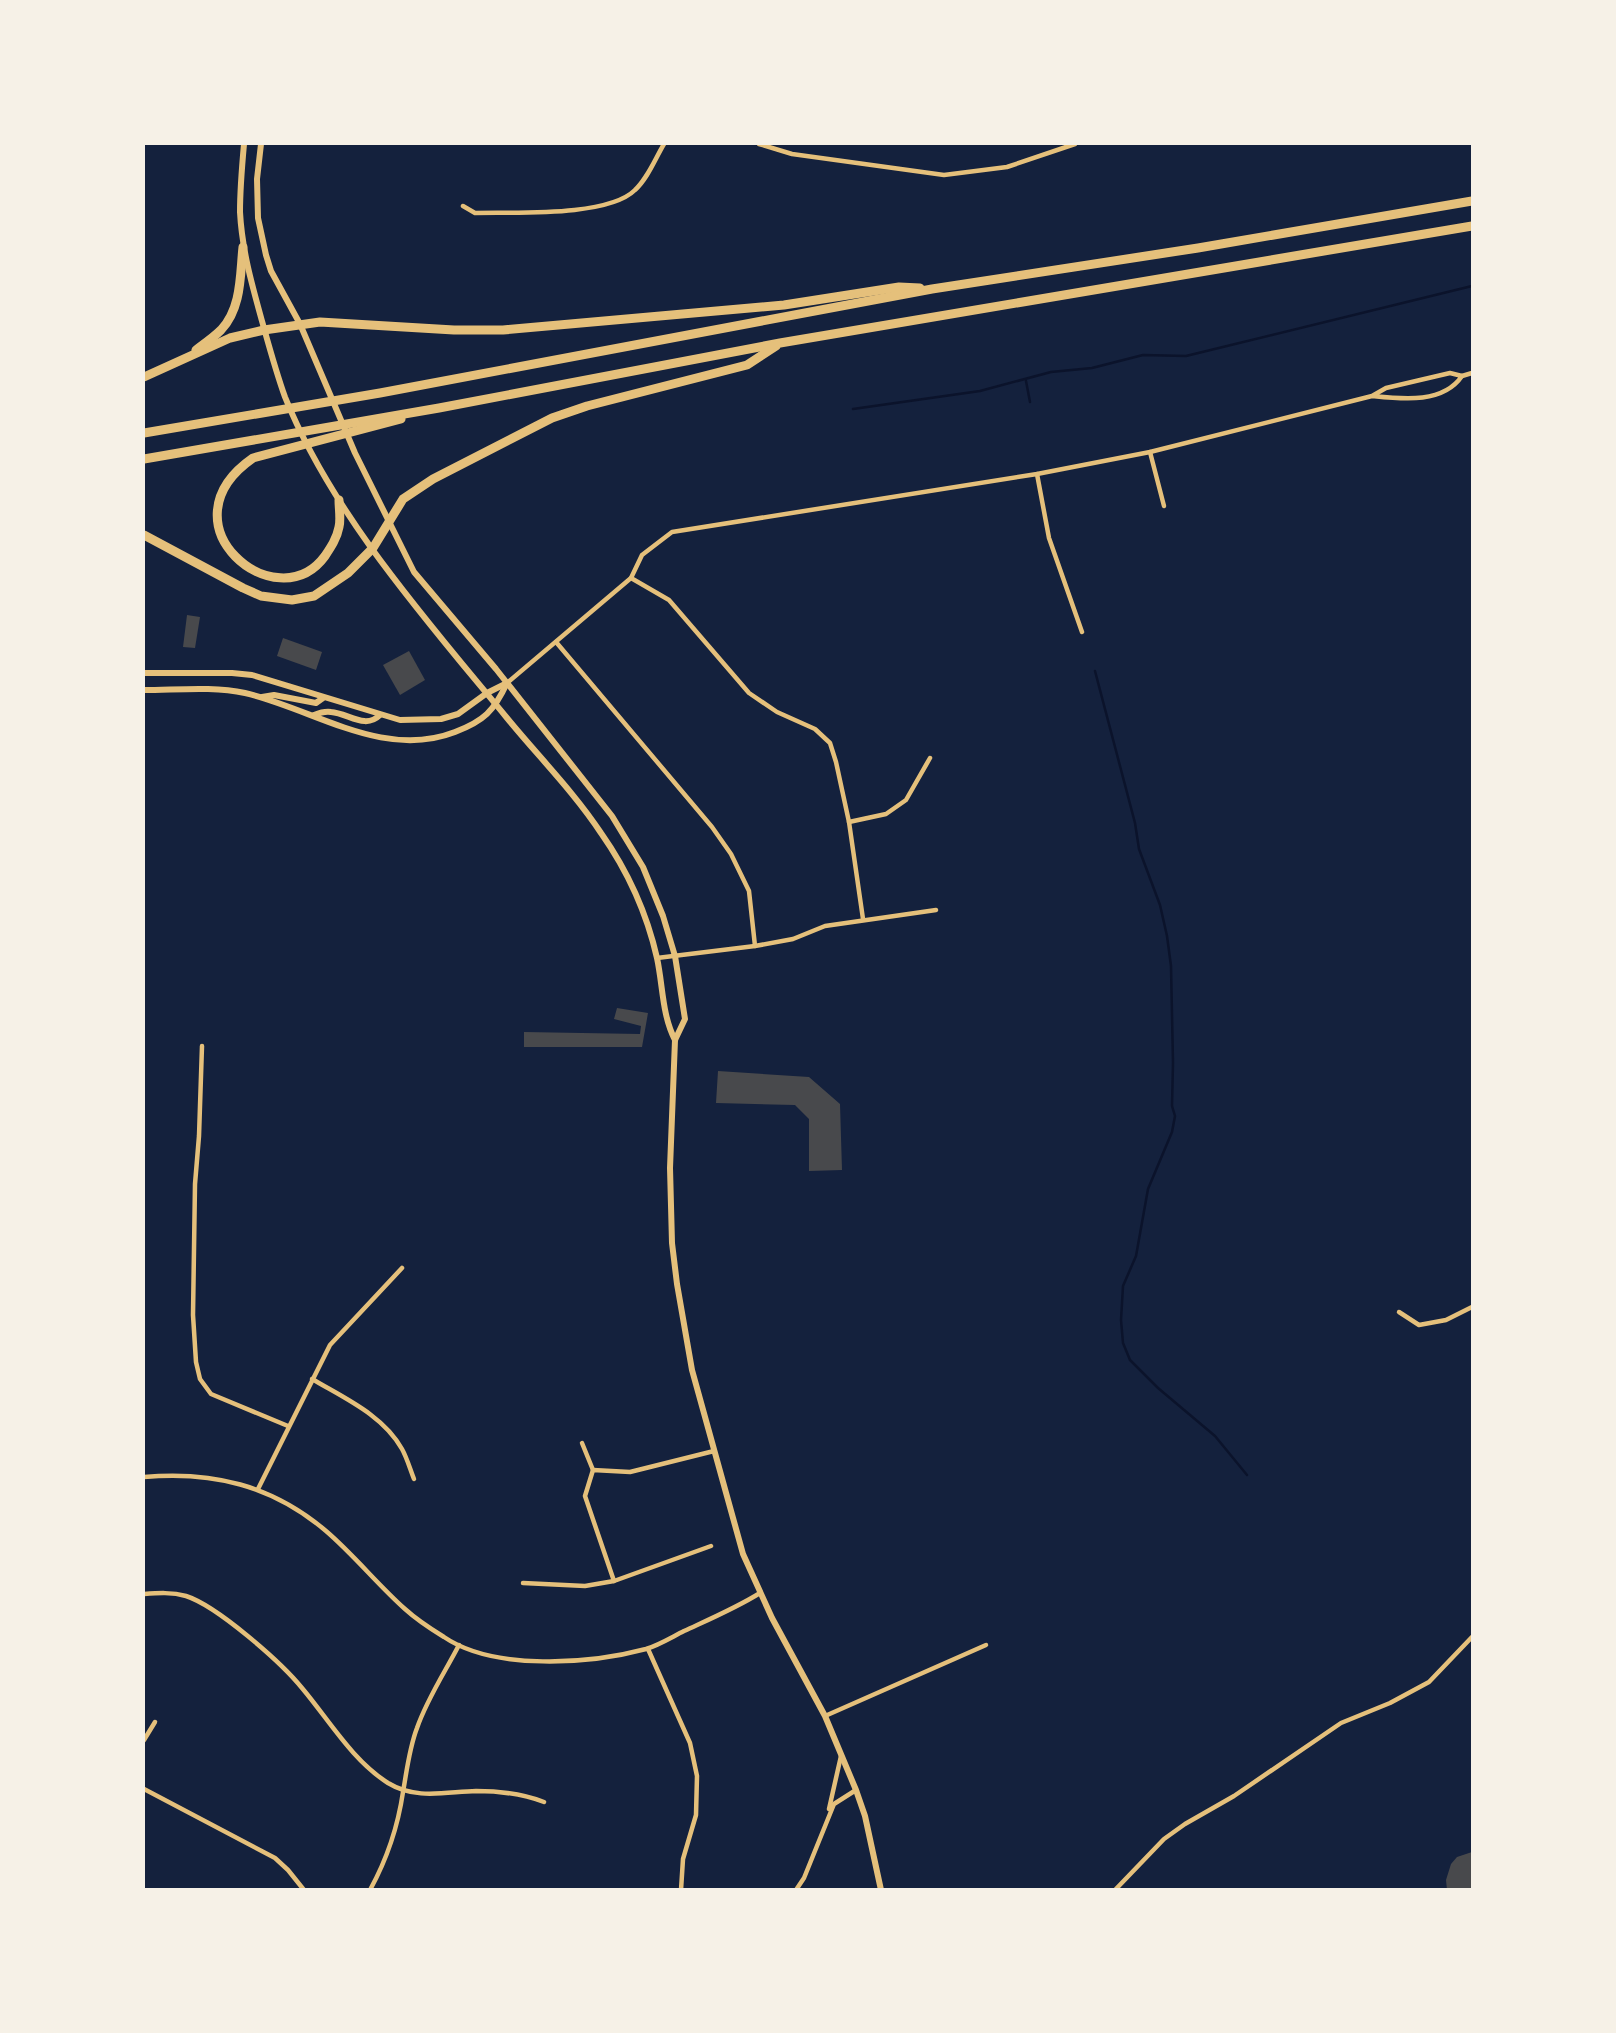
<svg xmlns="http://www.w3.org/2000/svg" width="1616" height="2033" font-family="'Work Sans',sans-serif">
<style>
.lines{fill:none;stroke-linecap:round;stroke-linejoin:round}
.stream{stroke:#0b132b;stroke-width:2.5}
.building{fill:#48494c}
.minor{stroke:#e5c07b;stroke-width:4.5}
.secondary{stroke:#e5c07b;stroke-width:6}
.motorway{stroke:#e5c07b;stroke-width:9}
</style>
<rect width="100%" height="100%" fill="#14213d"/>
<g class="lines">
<g class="stream">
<path d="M1026,381L1030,402"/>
<path d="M853,409L980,391L1051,372L1092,368L1143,355L1186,356L1472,286"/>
<path d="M1095,671L1135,823L1139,849L1160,905L1167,936L1171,966L1173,1063L1172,1106L1175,1116L1172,1132L1148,1189L1136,1256L1123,1286L1121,1320L1123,1343L1130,1360L1158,1388L1215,1436L1247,1475"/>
</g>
</g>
<g class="building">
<path d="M187,615L200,617L195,648L183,647Z"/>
<path d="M283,638L322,652L316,670L277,656Z"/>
<path d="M409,651L425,680L400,695L383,665Z"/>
<path d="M617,1008L648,1013L642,1047H524V1032L640,1034L641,1026L614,1019Z"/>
<path d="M718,1071L809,1077L840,1104L842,1170L809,1171V1119L795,1105L716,1103Z"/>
<path d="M1472,1852V1890H1447L1446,1880L1451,1864L1457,1857Z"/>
</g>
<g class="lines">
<g class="minor">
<path d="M759,144L792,154L944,175L1007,167L1075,144"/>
<path d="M463,206L475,213C514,212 608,217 635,190C648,178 655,159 664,144"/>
<path d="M1462,376L1472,373"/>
<path d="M1150,452L1164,506"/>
<path d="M1037,474L1049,538L1082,632"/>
<path d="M631,578L669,600L749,693L777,712L815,729L830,743L836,762L849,822L863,919"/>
<path d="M556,642L712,827L731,854L749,891L755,946"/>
<path d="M507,683L631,578L642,555L672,532L1037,474L1150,452L1372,396L1386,388L1450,373L1462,376C1443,404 1402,399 1372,396"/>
<path d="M849,822L886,814L906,800L930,758"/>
<path d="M657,958L755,946L793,939L825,926L936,910"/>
<path d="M202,1046L199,1136L195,1184L193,1315L196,1362L200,1379L211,1394L288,1426"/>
<path d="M1399,1312L1419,1325L1446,1320L1472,1307"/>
<path d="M312,1379C344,1398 383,1415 402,1449C407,1458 410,1469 414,1479"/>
<path d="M582,1443L593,1470"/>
<path d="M144,1477C212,1471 272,1485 326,1531C354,1555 378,1585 405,1609C417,1620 431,1629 444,1637C494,1671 590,1664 646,1649C659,1645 672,1637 684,1631C710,1619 736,1608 760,1593"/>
<path d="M258,1489L330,1345L402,1268"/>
<path d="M711,1546L614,1581L585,1496L593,1470L630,1472L714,1451"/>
<path d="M523,1583L585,1586L614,1581"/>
<path d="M144,1594C158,1593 172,1592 186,1596C217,1606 281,1662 302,1688C329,1720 352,1760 388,1783C416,1800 445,1792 476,1791C499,1791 523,1794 544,1802"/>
<path d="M648,1649L690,1743L697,1776L696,1815L683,1859L681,1890"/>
<path d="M825,1716L986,1645"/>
<path d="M144,1740L155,1722"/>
<path d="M144,1789L275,1858L288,1870L304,1890"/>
<path d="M829,1809L841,1756"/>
<path d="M370,1890C387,1859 398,1826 403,1792C407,1770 409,1749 417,1728C427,1699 445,1672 459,1645"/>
<path d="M796,1890L804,1878L834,1804L856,1790"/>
<path d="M1115,1890L1164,1839L1185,1824L1234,1796L1341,1723L1390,1703L1429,1682L1472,1637"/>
</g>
<g class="secondary">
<path d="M244,144C242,166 240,189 240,212C242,250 252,285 262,321C269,346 276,372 285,397C332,514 428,622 507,718C538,756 574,792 601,833C627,870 647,914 657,958C663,986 662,1015 675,1040"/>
<path d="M261,144L257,179L258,218L266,255L271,271L300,324L355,453L414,572L496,669L612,816L643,867L663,916L675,956L685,1019L675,1040L670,1168L672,1243L677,1284L692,1370L743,1554L772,1618L825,1716L856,1790L865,1816L881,1890"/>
<path d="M144,673H232L252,675L400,720L441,719L458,714L487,693L507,683"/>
<path d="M144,690C176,690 213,686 245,693C314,709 383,760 455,732C484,721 494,711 507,683"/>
<path d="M262,697L274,695L316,703L323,698"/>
<path d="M314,715C319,713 325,711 331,712C348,713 365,730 380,715"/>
</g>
<g class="motorway">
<path d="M196,350C204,344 214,337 221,330C242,308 240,274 243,247"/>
<path d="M144,377L230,338L264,330L320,322L454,330H503L784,305L899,287L920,288"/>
<path d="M144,433L380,393L932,289L1198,248L1472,201"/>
<path d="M144,459L439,408L780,343L1472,226"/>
<path d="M339,500C339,509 341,519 339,527C337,538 331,547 325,556C277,622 158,524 253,458L401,419"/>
<path d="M144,535L243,588L261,596L292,600L314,596L348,573L373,548L403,499L433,479L552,418L587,406L747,365L776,346"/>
</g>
</g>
<rect width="1616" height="2033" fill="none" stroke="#f6f1e7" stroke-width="290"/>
</svg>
